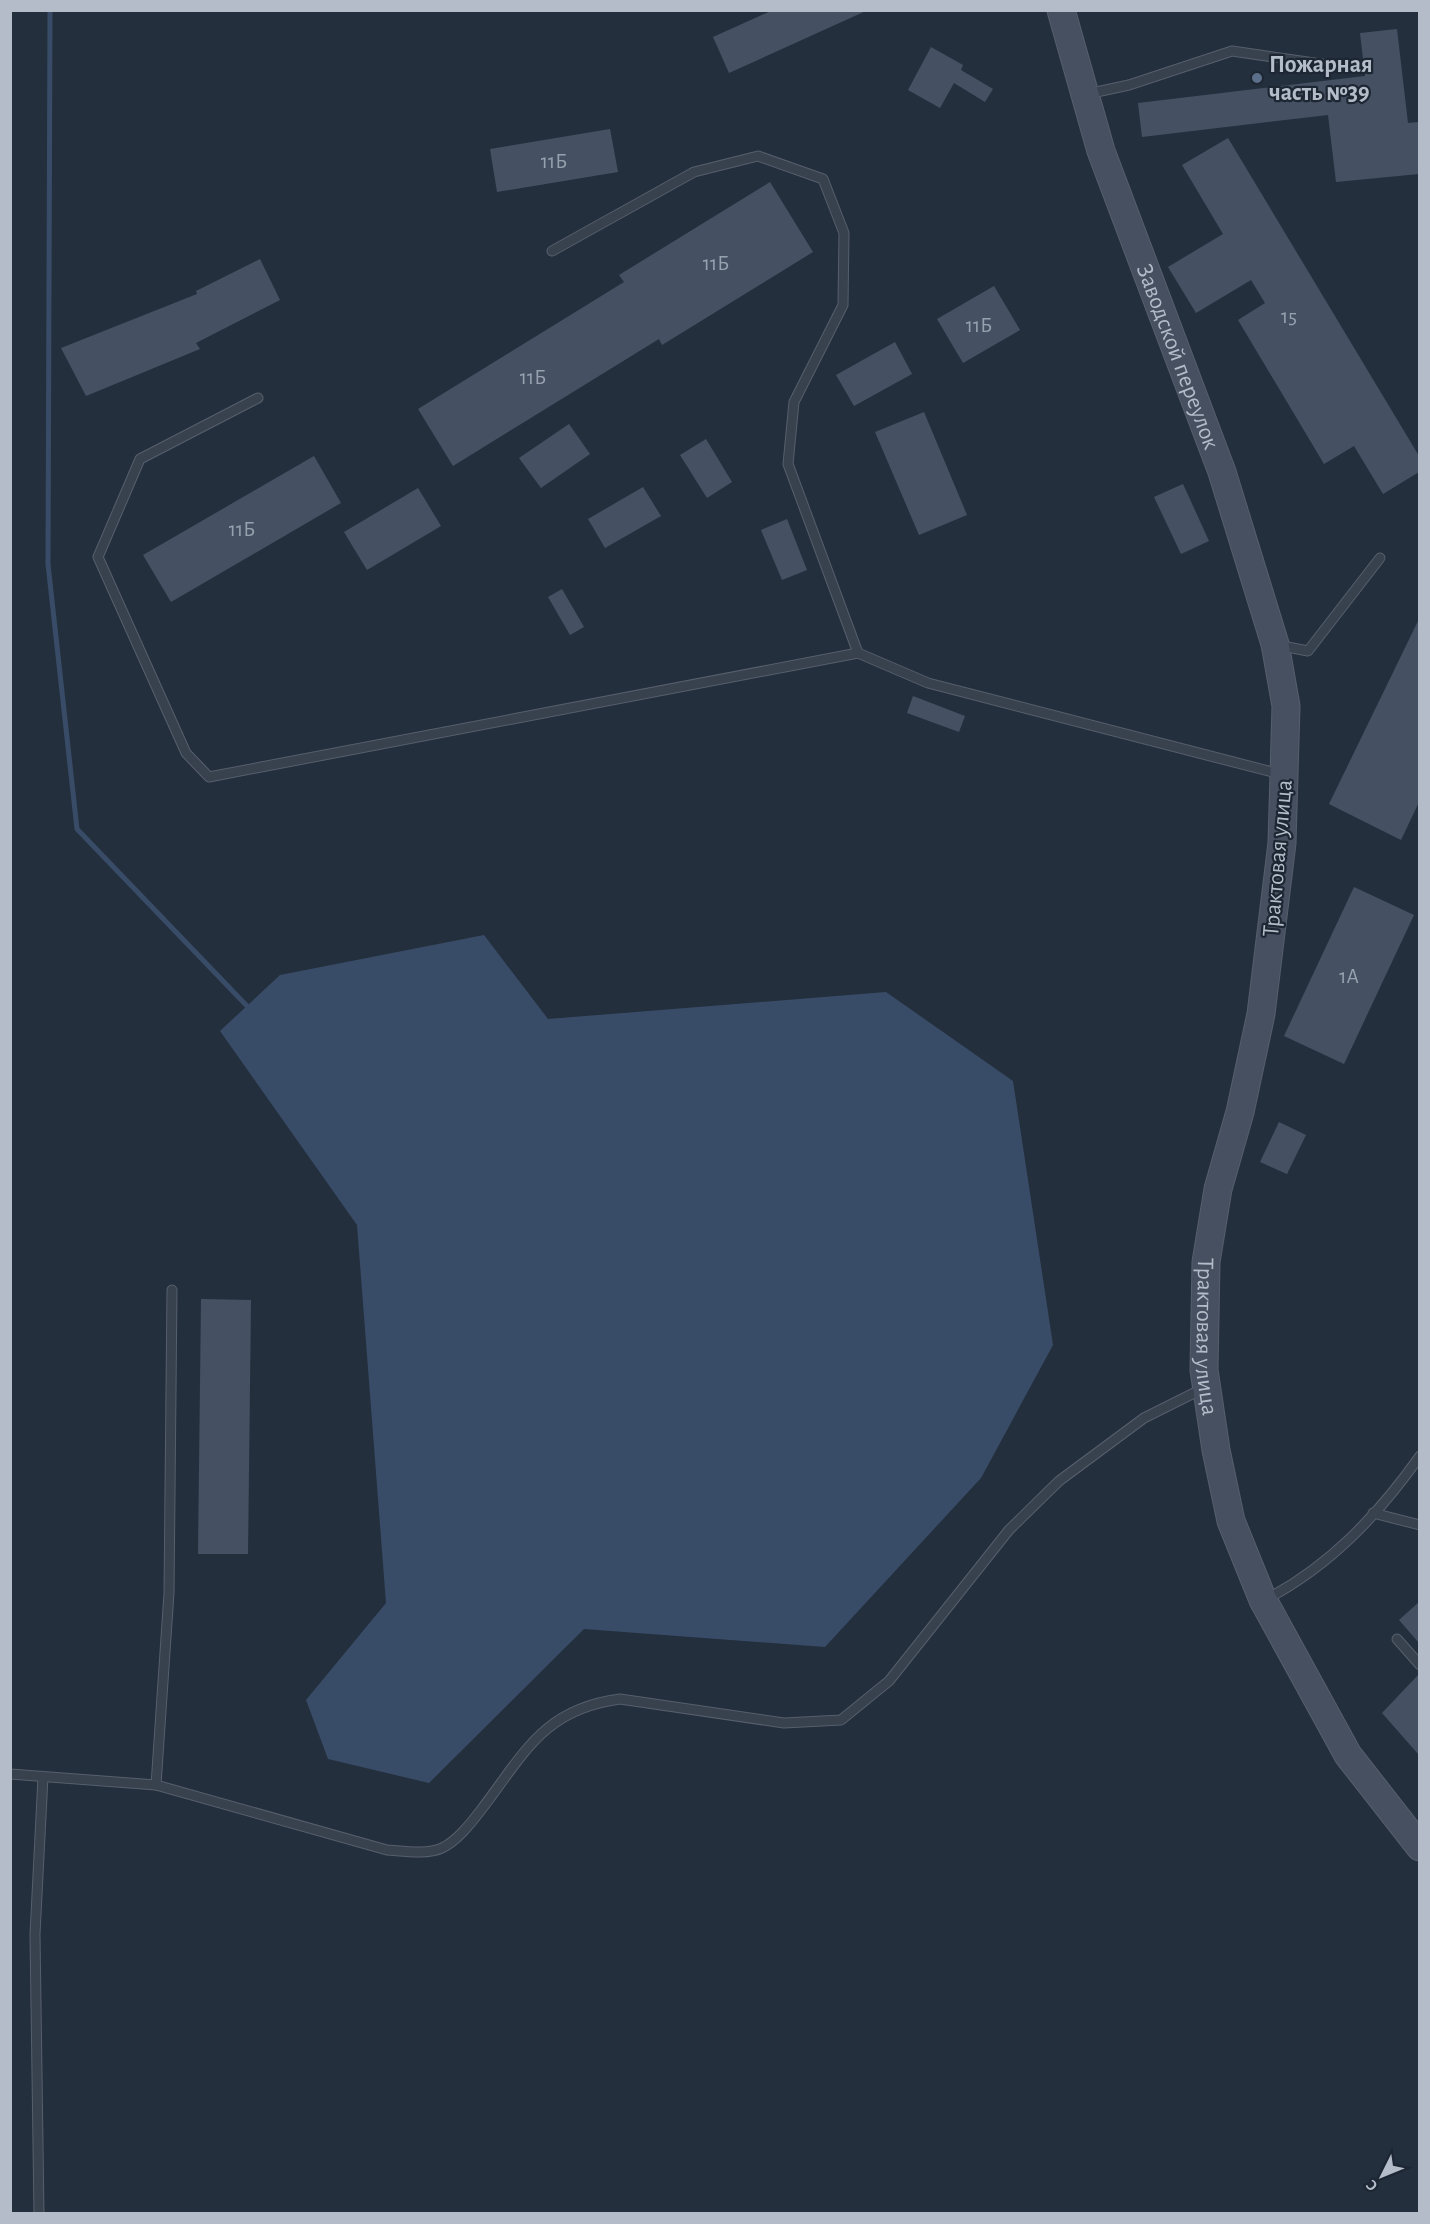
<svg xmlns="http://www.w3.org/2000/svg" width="1430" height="2224" font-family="'Alegreya Sans',sans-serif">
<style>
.water{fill:#394c67}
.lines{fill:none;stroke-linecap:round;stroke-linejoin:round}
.stream{stroke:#394c67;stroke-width:5}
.building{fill:#455162}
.lane-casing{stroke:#565f6c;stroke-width:11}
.secondary-casing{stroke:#565f6c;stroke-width:29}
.lane{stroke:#38414e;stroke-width:9}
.secondary{stroke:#465061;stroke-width:27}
.service-dot{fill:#5c6f8a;stroke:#1d2633;stroke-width:2}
.labels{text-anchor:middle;stroke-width:4.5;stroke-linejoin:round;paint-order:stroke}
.number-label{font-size:21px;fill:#98a1af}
.poi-label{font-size:24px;font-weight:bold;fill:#b4bcc9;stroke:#1d2633;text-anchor:start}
.street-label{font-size:24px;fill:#b4bcc9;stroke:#1d2633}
</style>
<rect width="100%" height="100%" fill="#242f3e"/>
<path class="water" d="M484,935L548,1019L886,992L1013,1081L1053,1345L981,1478L825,1647L584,1629L429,1783L328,1759L306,1700L386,1603L357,1225L220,1031L280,975Z"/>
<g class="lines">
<path class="stream" d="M50,10L48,564L77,829L247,1006"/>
</g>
<g class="building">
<path d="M773,10H868L729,73L713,37Z"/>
<path d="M1397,29L1408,123L1419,122V174L1336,182L1328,115L1142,137L1138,103L1365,76L1360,33Z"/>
<path d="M931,47L963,65L961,70L993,89L985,102L954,83L940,108L908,90Z"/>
<path d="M610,129L618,172L497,192L490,149Z"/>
<path d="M1228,138L1419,456V472L1383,494L1354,446L1324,464L1238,320L1265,303L1251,280L1196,313L1168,267L1223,234L1182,165Z"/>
<path d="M770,182L813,252L662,345L659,339L453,466L418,409L624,282L619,275Z"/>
<path d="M260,259L280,300L196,343L200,349L86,396L61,348L197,294L196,291Z"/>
<path d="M994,286L1020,330L963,363L937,319Z"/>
<path d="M895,342L912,374L854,406L836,375Z"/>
<path d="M924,412L967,515L919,535L875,432Z"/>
<path d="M569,424L590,454L541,488L519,458Z"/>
<path d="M706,439L732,482L707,498L680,455Z"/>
<path d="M314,456L341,503L171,602L143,555Z"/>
<path d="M1183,484L1209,541L1181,554L1154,497Z"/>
<path d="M643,487L661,516L605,548L588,519Z"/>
<path d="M418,488L441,526L367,570L344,532Z"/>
<path d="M787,519L807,570L782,580L761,530Z"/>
<path d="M562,589L584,627L570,635L548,597Z"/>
<path d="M1419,619V802L1401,840L1329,804Z"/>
<path d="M913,696L965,716L959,732L907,713Z"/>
<path d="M1354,887L1414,915L1344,1064L1284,1036Z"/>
<path d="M1279,1122L1306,1135L1287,1174L1260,1162Z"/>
<path d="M201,1299L251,1300L248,1554H198Z"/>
<path d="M1419,1602V1643L1399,1620Z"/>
<path d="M1419,1674V1755L1382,1713Z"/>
</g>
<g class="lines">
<g class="lane-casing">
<g id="lane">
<path d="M1087,94L1129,85L1232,51L1335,66"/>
<path d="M552,251L694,172L758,156L823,179L844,233L843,305L794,402L788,464L858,653L928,683L1280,774"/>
<path d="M258,398L140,459L98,557L186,753L209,777L858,653"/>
<path d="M1277,645L1308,651L1380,558"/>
<path d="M1373,1513L1420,1525"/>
<path d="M1265,1600C1330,1566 1378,1515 1420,1456"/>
<path d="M1397,1639L1420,1665"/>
<path d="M10,1774L156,1785L169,1593L172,1290"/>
<path d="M156,1785L387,1850C403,1851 427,1855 442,1848C457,1841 471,1823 481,1810C524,1754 543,1709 620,1699L784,1723L841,1720L889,1681L1009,1530L1059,1481L1144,1418L1204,1388"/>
<path d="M39,2214L35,1934L43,1777"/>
</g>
</g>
<g class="secondary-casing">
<g id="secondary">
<path id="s1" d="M1061,10L1101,151L1222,472L1275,644L1286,706L1282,843L1261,1014L1240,1112L1218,1189L1206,1262L1204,1370L1216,1450L1231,1521L1263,1600L1348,1755L1420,1847"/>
</g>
</g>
<use href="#lane" class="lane"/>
<use href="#secondary" class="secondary"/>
</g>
<circle class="service-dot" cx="1257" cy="78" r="6"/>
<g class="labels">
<g class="number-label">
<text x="554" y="168">11Б</text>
<text x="716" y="270">11Б</text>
<text x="1289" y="323">15</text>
<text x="979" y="332">11Б</text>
<text x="533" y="384">11Б</text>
<text x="242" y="536">11Б</text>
<text x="1349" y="983">1А</text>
</g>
<g class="poi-label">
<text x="1269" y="72">Пожарная<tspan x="1269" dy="28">часть №39</tspan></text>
</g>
<g class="street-label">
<text dy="8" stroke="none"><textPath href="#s1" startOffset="366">Заводской переулок</textPath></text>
<text transform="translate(1277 858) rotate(-85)" y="8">Трактовая улица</text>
<text dy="8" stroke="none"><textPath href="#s1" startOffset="1371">Трактовая улица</textPath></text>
</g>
</g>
<rect width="1430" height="2224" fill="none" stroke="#b4bcc9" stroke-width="24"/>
<g transform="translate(1382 2176) rotate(227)" stroke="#1d2633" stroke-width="4.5" paint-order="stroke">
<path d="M0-4.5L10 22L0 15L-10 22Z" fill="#b4bcc9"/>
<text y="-9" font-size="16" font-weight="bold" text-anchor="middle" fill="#b4bcc9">С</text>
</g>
</svg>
